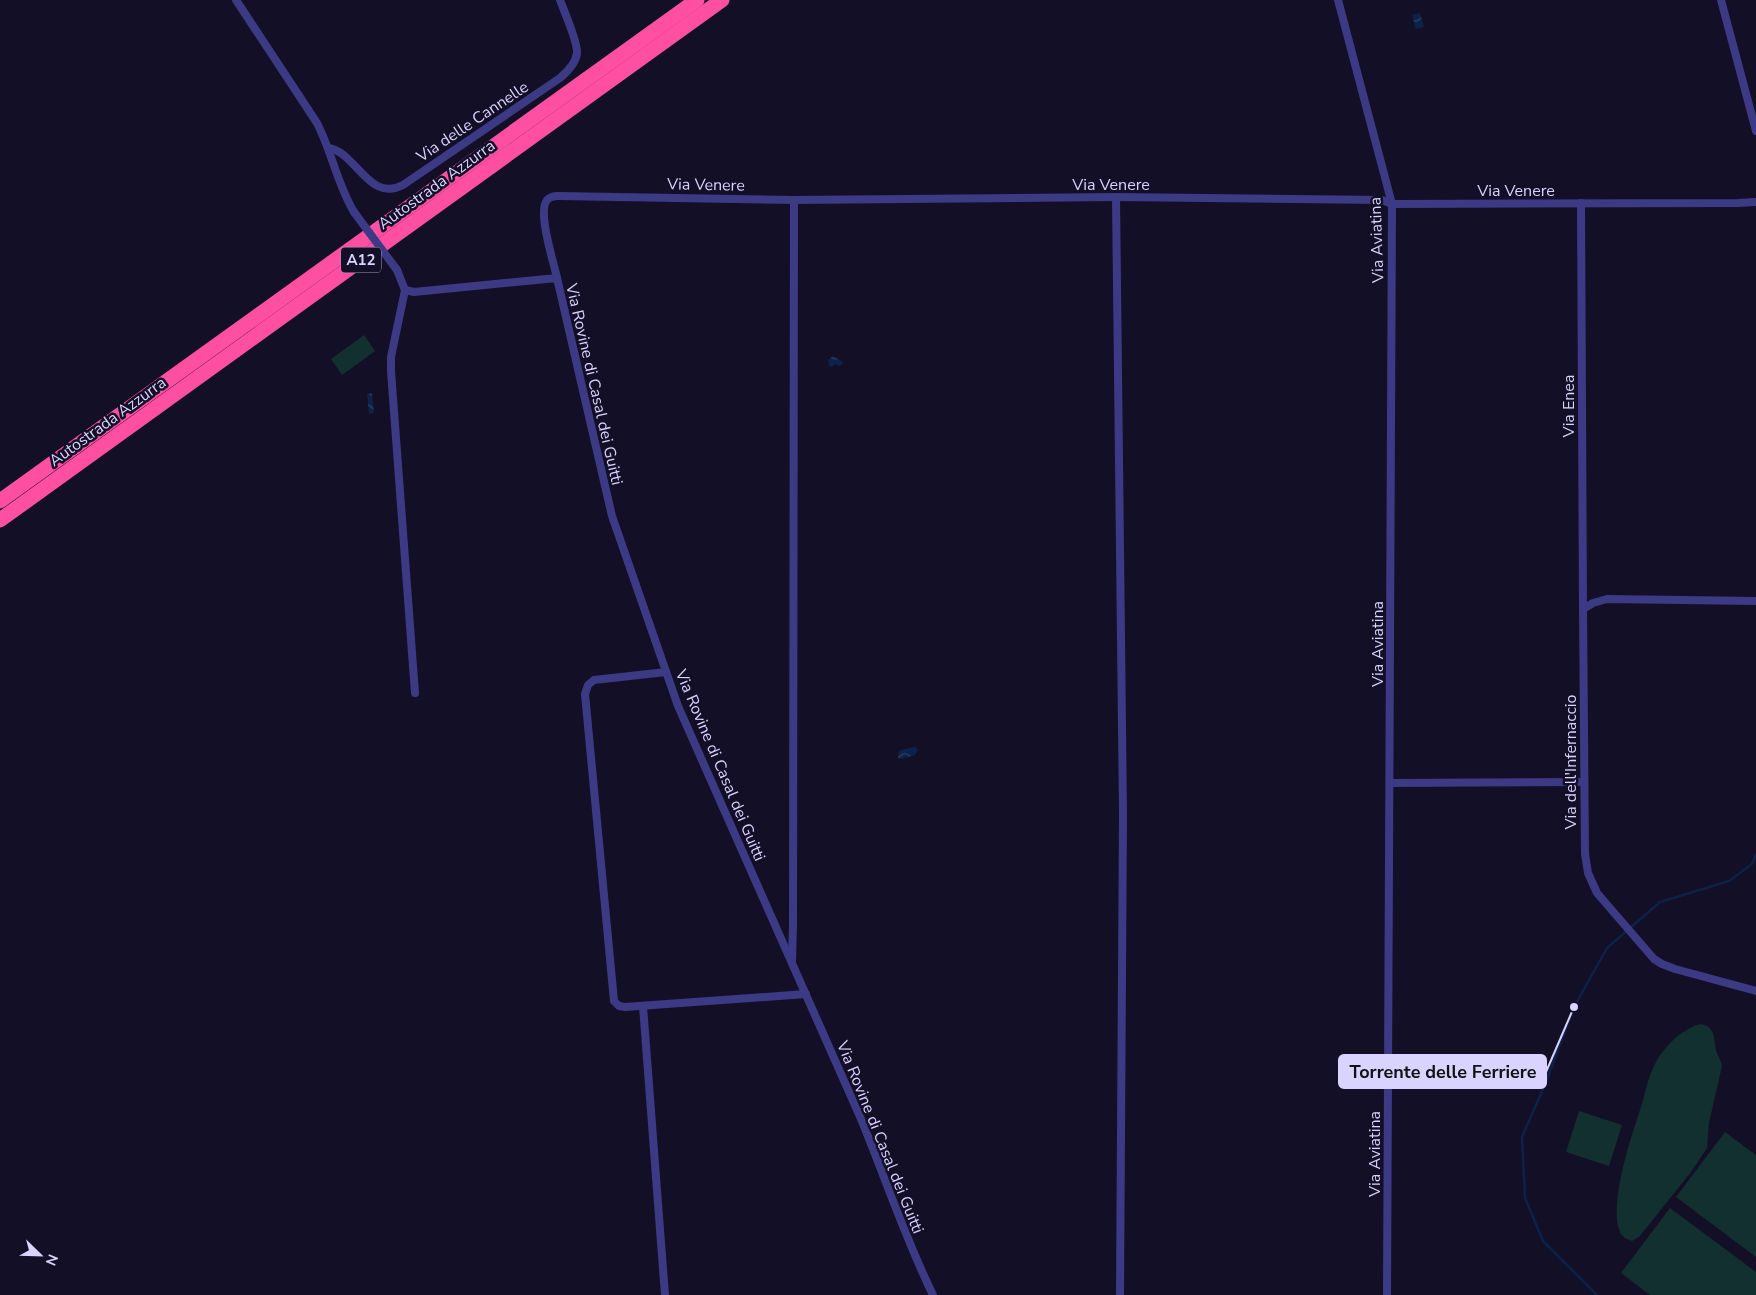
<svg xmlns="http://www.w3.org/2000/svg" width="1756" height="1295" font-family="'Nunito Sans',sans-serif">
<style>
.green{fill:#12302f}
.water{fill:url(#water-waves)}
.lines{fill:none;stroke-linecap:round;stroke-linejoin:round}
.stream{stroke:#0c2248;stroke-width:2.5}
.minor{stroke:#3d3a85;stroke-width:8}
.motorway{stroke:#ff4fa3;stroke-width:15}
.minor-bridge{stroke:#3d3a85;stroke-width:8}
.labels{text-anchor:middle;stroke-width:5;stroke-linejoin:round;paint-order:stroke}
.shield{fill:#130f26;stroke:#9e99be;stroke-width:1}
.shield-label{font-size:15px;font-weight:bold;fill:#d9d4ff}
.street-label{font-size:16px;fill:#d9d4ff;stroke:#130f26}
.leader{fill:none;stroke:#d9d4ff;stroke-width:2}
.callout-dot{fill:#d9d4ff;stroke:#130f26;stroke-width:2}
.callout{fill:#d9d4ff;stroke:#d9d4ff;stroke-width:2}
.callout-label{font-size:18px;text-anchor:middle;font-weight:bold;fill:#111}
</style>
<defs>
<pattern id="water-waves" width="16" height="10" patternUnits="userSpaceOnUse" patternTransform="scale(1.25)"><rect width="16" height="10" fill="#0c2248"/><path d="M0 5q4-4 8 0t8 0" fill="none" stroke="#2f4163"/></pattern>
</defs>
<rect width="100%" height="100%" fill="#130f26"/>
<g class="green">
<path d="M364,335L375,351L342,375L331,359Z"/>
<path d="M1700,1024C1715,1026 1714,1038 1716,1050C1717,1055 1721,1060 1722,1066L1709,1123L1707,1148L1691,1172L1639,1237L1632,1241C1627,1239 1622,1237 1620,1232C1608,1203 1632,1134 1642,1104C1646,1089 1650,1070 1659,1057C1669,1042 1683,1029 1700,1024Z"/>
<path d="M1579,1111L1622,1125L1609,1166L1566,1152Z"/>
<path d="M1725,1132L1756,1155V1257L1676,1197Z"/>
<path d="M1670,1208L1756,1272V1295H1650L1621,1273Z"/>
</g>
<g class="water">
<path d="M1420,13L1424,27L1416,29L1412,15Z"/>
<path d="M833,356L843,362L842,365L839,366L835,364L832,367L829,366L828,360Z"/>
<path d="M372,393L374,413L369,414L367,394Z"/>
<path d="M915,747L918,750L915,755L902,759L898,758V754L900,750Z"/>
</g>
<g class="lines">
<path class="stream" d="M1597,1295L1543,1241L1525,1198L1522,1137L1546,1082L1574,1007L1607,948L1660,902L1729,881L1752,864L1756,854"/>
<g class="minor">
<path d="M236,0L317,123C332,152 337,184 354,212"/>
<path d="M1338,0L1392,204L1387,1295"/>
<path d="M1721,0L1756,131"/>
<path d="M328,148C356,151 368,203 403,185L560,78C567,72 576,63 577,53C578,42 564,11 560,0"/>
<path d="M1116,197L1123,814L1120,1295"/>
<path d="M1581,203L1583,609"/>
<path d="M397,270L405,290L414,292L557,278L612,516L678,706L861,1119C885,1177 905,1238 933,1295"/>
<path d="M557,278C554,263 537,212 547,200C550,197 554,196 558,196L794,200L1116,197L1382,200L1392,204L1738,203L1756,202"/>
<path d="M405,290L391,357V371L415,693"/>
<path d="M1756,601L1607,599L1593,603L1583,609L1585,854L1588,873L1597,893L1654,959L1662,964L1675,969L1756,991"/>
<path d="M666,672L594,680L588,685L585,694L614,1001L619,1006L625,1007L806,994"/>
<path d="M1390,783L1584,782"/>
<path d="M792,961L793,925L794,200"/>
<path d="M643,1006L665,1295"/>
</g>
<g class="motorway">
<path d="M0,501L697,0"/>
<path d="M0,520L722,0"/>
</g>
<path class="minor-bridge" d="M354,212L397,270"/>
</g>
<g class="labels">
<rect class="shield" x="341" y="247.5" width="40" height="25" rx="4"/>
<g class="shield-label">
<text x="361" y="265">A12</text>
</g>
<g class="street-label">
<text transform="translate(472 121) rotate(-34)" y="6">Via delle Cannelle</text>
<text transform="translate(436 184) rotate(-36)" y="6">Autostrada Azzurra</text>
<text transform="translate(706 184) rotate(1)" y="6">Via Venere</text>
<text x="1111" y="190">Via Venere</text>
<text x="1516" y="196">Via Venere</text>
<text transform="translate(1376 240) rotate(-92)" y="6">Via Aviatina</text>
<text transform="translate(595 384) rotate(77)" y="6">Via Rovine di Casal dei Guitti</text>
<text transform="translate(1568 406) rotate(-90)" y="6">Via Enea</text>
<text transform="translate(107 421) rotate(-36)" y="6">Autostrada Azzurra</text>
<text transform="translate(1377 644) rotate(-90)" y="6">Via Aviatina</text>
<text transform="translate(1570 762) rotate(-90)" y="6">Via dell'Infernaccio</text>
<text transform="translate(721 765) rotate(67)" y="6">Via Rovine di Casal dei Guitti</text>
<text transform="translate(881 1137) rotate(68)" y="6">Via Rovine di Casal dei Guitti</text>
<text transform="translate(1374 1154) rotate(-90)" y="6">Via Aviatina</text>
</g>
</g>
<path class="leader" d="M1574 1007L1546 1072"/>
<circle class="callout-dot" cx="1574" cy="1007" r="5"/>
<rect class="callout" x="1339" y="1055" width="207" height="33" rx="5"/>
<g class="callout-label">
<text x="1443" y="1078">Torrente delle Ferriere</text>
</g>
<g transform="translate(40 1255) rotate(113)" stroke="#130f26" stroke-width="4" paint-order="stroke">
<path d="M0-4L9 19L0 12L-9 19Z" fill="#d9d4ff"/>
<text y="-8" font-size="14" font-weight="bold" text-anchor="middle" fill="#d9d4ff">N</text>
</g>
</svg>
